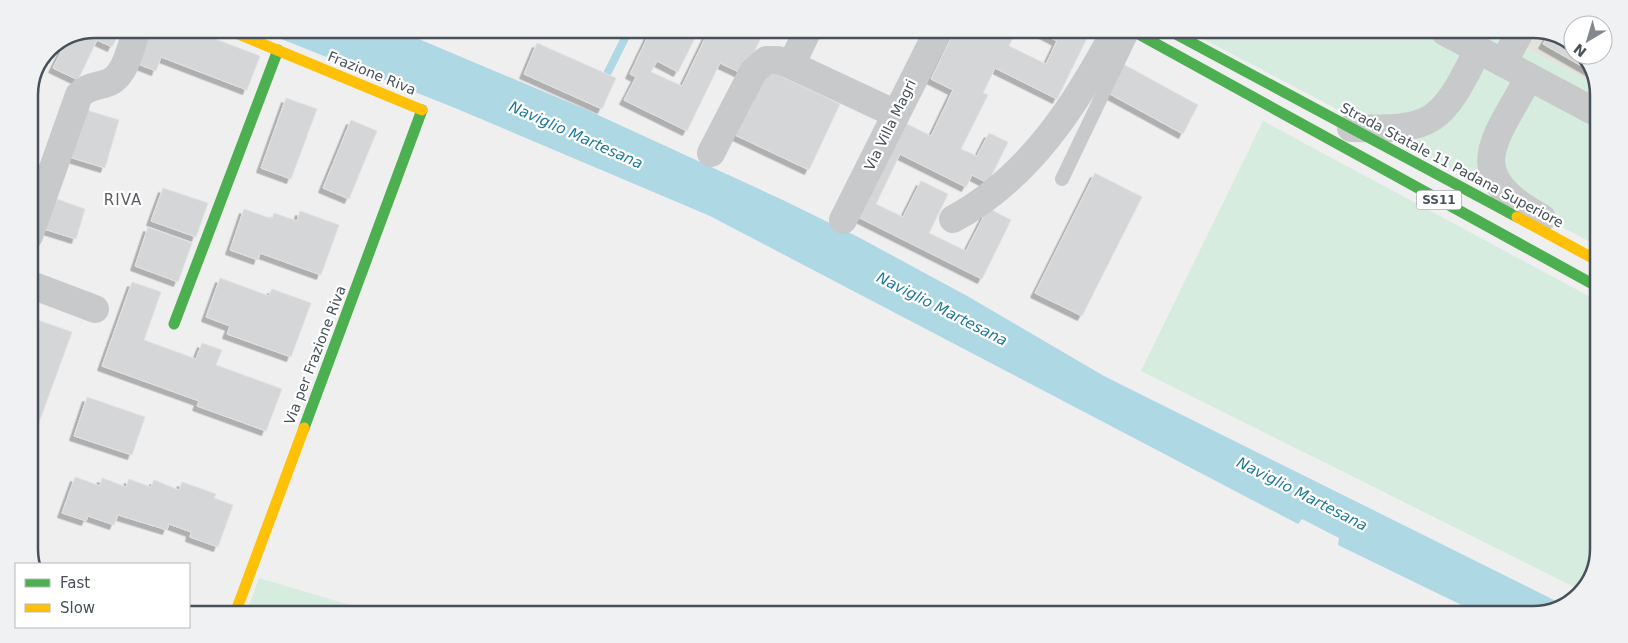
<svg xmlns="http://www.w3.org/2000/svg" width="1628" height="643" font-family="'DejaVu Sans',sans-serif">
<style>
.commercial{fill:#e3e2dd}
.green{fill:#d6ecdf}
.water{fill:#afd8e5}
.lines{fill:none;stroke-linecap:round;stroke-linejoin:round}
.stream{stroke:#afd8e5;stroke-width:8}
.building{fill:#d5d6d8;stroke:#e1e1e2;filter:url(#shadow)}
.lane{stroke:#c7c9ca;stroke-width:14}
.street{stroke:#c7c9ca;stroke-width:28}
.fast{stroke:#4caf50;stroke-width:11}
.slow{stroke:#ffc107;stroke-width:11}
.labels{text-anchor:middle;stroke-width:4.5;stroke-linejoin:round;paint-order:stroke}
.shield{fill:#fff;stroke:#7f848b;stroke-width:1}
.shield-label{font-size:12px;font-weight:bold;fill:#485059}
.street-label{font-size:14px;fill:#485059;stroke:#fff}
.water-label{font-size:15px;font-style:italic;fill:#1e7997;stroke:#fff}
.neighbourhood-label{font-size:15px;letter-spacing:1px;fill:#5b5e62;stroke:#fff}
.rim{fill:none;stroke:#485059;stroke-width:2.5}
</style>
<defs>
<filter id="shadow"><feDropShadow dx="-4.5" dy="4.5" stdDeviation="0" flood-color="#0004"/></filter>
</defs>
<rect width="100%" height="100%" fill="#efefef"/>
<path class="commercial" d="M1498,32H1555L1573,55H1586L1599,90V98L1591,93L1595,85Z"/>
<g class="green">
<path d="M1188,31L1498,32L1595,85L1591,93L1599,98L1598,246Z"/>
<path d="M1263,121L1598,301L1596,570L1580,590L1141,371Z"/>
<path d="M259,578L370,611H247Z"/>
</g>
<path class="water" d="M256,29H395L585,109L785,201L860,238L969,297L1104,376L1564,605L1534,614H1480L1338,545L1339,538L1302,519L1298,524L710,216L455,108Z"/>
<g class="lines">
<path class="stream" d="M608,72L629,30"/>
</g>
<g class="building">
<path d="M94,29H121L112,47L97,40L78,80L53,68L67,40Z"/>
<path d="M142,29H189L260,56L247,90L161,57L156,71L130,61Z"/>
<path d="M651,30H699L678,72L657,61L651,72L682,86L709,30H765L743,74L720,63L687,131L624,100L636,77L630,74Z"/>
<path d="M946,31H977L988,37L991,31H1016L1009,46L1046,64L1057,41L1038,31L1090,32L1057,99L995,68L983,93L988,95L961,149L977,156L989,133L1008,142L988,183L972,175L966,187L900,154L876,204L903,217L921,181L948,194L929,233L966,251L988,208L1011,220L982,279L856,216L903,122L931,136L953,90L931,79L953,34Z"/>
<path d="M1550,32H1555L1573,45V55H1586L1592,72L1543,44Z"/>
<path d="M60,43L54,58L45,54L48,48Z"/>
<path d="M537,43L616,78L602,109L524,74Z"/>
<path d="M1123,64L1198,105L1183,134L1108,93Z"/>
<path d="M766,69L840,104L809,170L735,135Z"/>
<path d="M286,98L317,109L291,179L261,168Z"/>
<path d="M83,109L119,120L105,168L69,157Z"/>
<path d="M351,120L377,131L349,199L323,188Z"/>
<path d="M1095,173L1142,197L1082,316L1035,293Z"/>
<path d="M163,188L208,203L196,237L151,221Z"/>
<path d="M54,198L85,209L76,239L44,229Z"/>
<path d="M244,209L272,219L274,213L297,221L300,211L339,225L321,275L260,253L258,260L230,250Z"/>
<path d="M148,227L192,243L178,282L135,266Z"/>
<path d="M220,278L269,296L272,289L311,303L291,357L227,334L230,326L206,317Z"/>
<path d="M132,282L161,292L144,340L196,359L202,343L222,350L216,365L282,389L266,431L197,406L199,401L102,366Z"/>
<path d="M29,317L72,332L29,450Z"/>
<path d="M87,397L145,417L132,455L74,436Z"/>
<path d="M75,477L100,486L102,478L126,487L129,479L151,487L154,480L179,490L182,482L216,494L214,498L233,505L218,547L190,537L191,532L169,524L167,530L118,515L114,525L88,516L86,521L62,513Z"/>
</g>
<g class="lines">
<path class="lane" d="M1062,179L1133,31"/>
<g class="street">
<path d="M1445,32L1599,114"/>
<path d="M1503,63L1520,32"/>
<path d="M791,65L808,30"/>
<path d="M1529,77C1495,141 1459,173 1542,218"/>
<path d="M1351,128C1435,131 1441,123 1478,50"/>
<path d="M711,153L753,72L766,60H778L791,65L896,114"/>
<path d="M953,219C1028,179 1076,105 1115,31"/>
<path d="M843,220L938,31"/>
<path d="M29,236L79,95C88,86 96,87 107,83C126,77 131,45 137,29"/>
<path d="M29,284L95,309"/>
</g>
<g class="fast">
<path d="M1133,31L1598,287"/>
<path d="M1172,32L1517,217"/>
<path d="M174,324L278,50"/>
<path d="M304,428L422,110"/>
</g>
<g class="slow">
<path d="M226,29L422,110"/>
<path d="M1517,217L1598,261"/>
<path d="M236,611L304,428"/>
</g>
</g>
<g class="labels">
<rect class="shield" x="1416.5" y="190.5" width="45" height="19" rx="4"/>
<g class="shield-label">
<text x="1439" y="204">SS11</text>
</g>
<g class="street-label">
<text transform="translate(372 73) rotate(22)" y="5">Frazione Riva</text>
<text transform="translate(890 125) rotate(-64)" y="5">Via Villa Magri</text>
<text transform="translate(1452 165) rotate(28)" y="5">Strada Statale 11 Padana Superiore</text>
<text transform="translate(315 355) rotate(-69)" y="5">Via per Frazione Riva</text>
</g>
<g class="water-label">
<text transform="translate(576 135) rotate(24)" y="5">Naviglio Martesana</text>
<text transform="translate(942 309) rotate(27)" y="5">Naviglio Martesana</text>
<text transform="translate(1302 494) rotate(27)" y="5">Naviglio Martesana</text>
</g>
<g class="neighbourhood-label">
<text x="123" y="205">RIVA</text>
</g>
</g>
<path d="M0 0H1628V643H0ZM95 38H1533A57 57 0 0 1 1590 95V549A57 57 0 0 1 1533 606H95A57 57 0 0 1 38 549V95A57 57 0 0 1 95 38Z" fill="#f0f1f2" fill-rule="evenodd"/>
<path class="rim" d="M95 38H1533A57 57 0 0 1 1590 95V549A57 57 0 0 1 1533 606H95A57 57 0 0 1 38 549V95A57 57 0 0 1 95 38Z"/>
<rect x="15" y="563" width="175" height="65" fill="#ffffff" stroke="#b6b9bd"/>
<rect x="25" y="579" width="25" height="8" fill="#4caf50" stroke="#b6b9bd"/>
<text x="60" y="588" font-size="15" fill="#485059">Fast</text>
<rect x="25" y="604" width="25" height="8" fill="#ffc107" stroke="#b6b9bd"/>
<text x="60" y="613" font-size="15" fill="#485059">Slow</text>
<g transform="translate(1588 40) rotate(218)"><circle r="24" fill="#ffffff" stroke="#b6b9bd"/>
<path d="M0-4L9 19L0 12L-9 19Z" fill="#82888e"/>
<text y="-8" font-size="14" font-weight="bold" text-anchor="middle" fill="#485059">N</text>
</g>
</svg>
